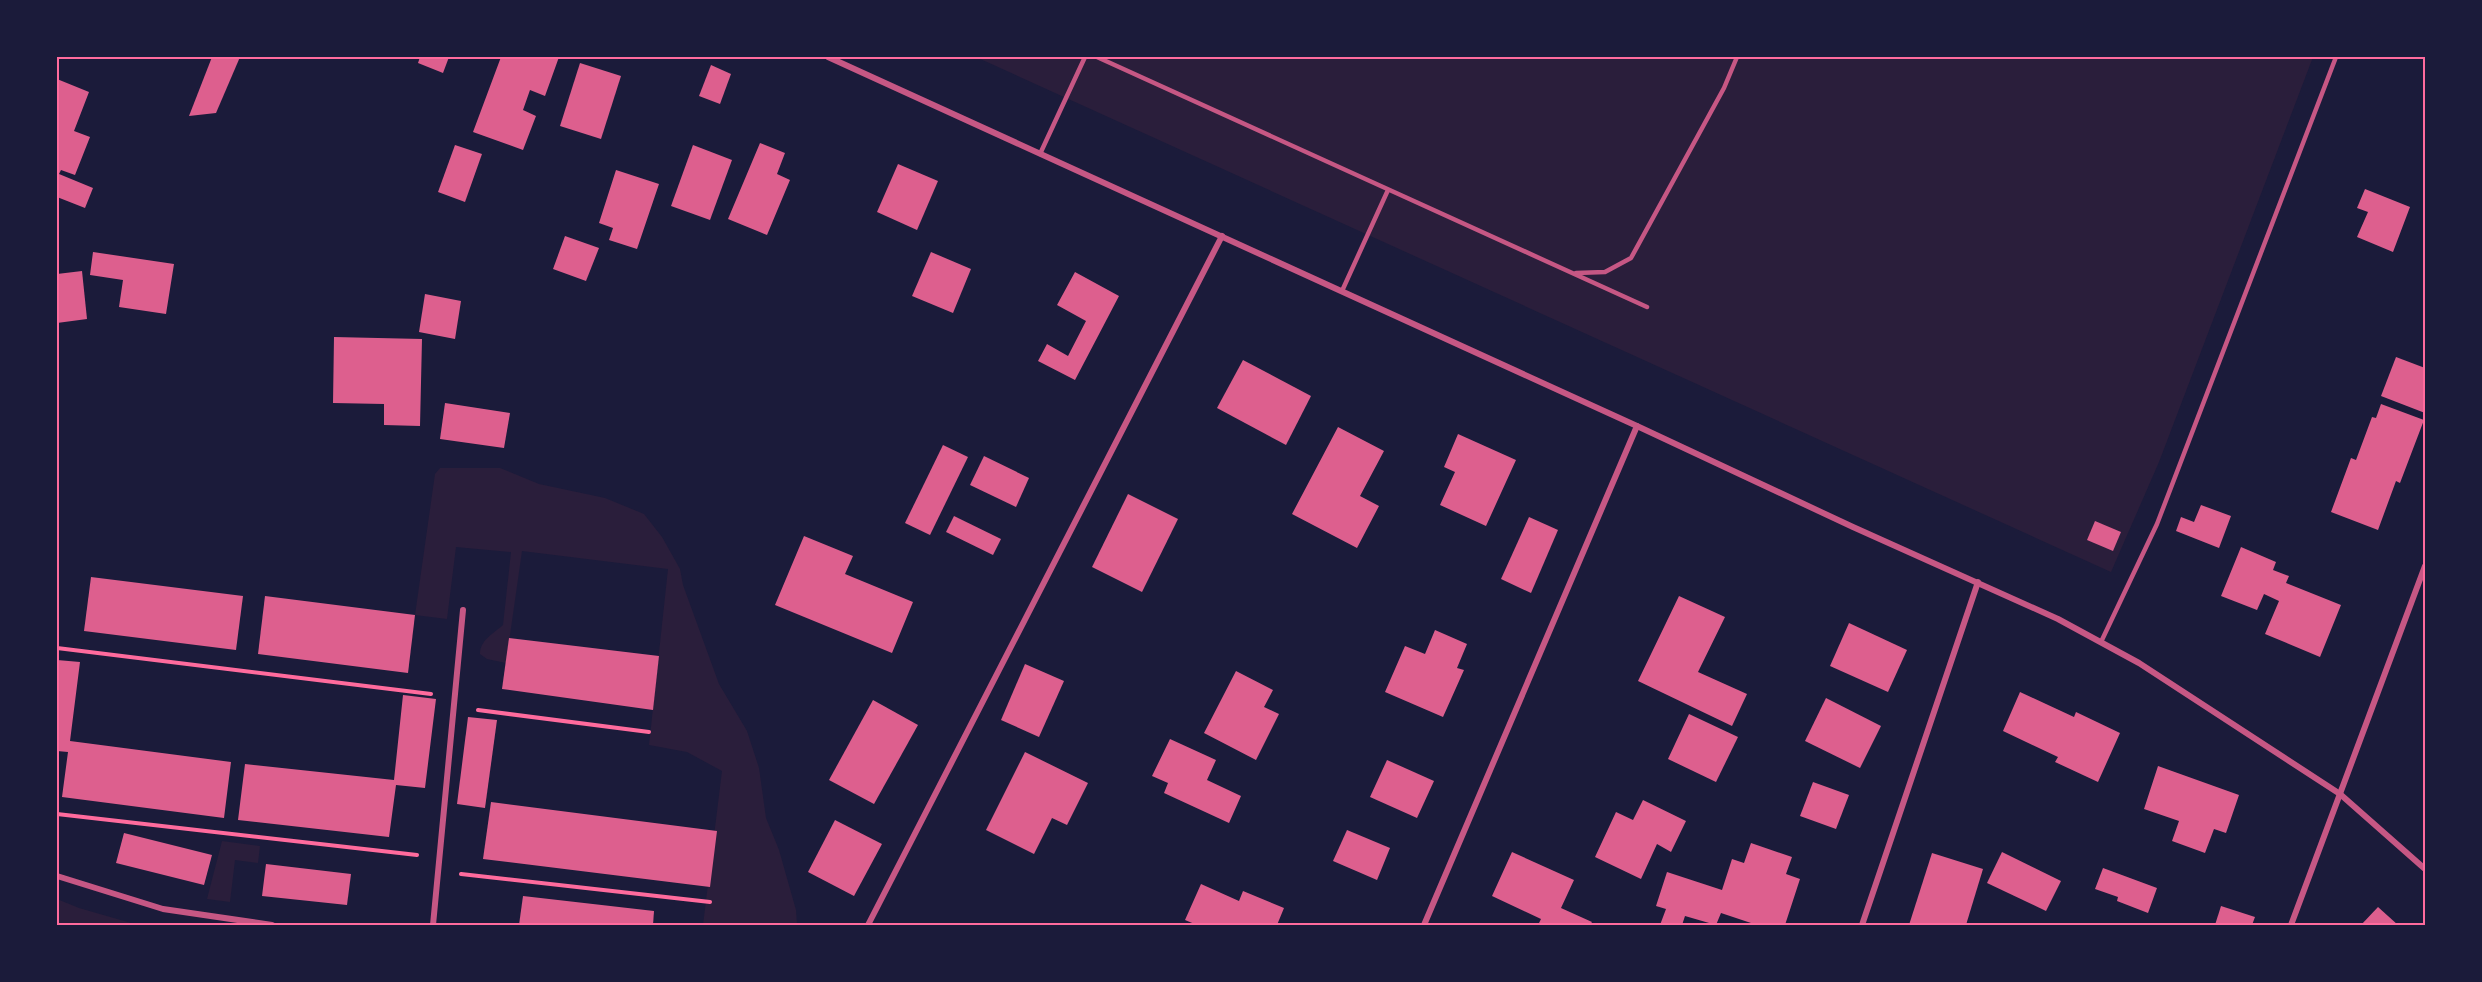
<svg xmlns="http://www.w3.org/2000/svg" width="2482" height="982" font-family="Mulish,sans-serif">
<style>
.green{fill:#2a1e3b}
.building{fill:#dd5f8e}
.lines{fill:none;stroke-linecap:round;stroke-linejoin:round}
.path{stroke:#ff6b9d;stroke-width:4}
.service{stroke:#c65784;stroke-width:4.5}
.minor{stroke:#c65784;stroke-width:6}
.neatline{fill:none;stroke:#ff6b9d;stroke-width:2}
</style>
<rect width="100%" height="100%" fill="#1b1b3a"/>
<g class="green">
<path d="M976,57H2313L2159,462L2111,572Z"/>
<path d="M440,468H500L539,484L605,498L644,514L662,537L680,569L683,585L719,684L747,731L759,768L766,818L779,850L796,910L797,925H703L722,771L687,752L649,745L668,569L522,551L506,663L487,659L480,654C480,640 493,634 503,625L511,552L456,547L447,619L415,615L435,474Z"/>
<path d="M222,841L260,846L258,863L235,860L230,902L207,899Z"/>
<path d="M57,899L79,908L138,925H57Z"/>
</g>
<g class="building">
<path d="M212,57H240L216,113L189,116Z"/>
<path d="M420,57H449L443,73L418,63Z"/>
<path d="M501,57H559L545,96L530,90L523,110L536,116L523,150L473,132Z"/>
<path d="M580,63L621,76L601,139L560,126Z"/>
<path d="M711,65L731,74L720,104L699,96Z"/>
<path d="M57,79L89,92L74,131L90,137L75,175L61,170L59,174L93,188L85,208L57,197Z"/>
<path d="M760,143L785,153L777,174L790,180L767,235L728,219Z"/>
<path d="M455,145L482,154L465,202L438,192Z"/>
<path d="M693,145L732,160L710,220L671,206Z"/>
<path d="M898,164L938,181L917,230L877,212Z"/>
<path d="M616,170L659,184L637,249L609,240L613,228L599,223Z"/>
<path d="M2365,189L2410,207L2393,252L2357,237L2368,212L2357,208Z"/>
<path d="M565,236L599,248L586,281L553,269Z"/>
<path d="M93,252L174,264L166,314L119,307L123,280L90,275Z"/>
<path d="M931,252L971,269L953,313L912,296Z"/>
<path d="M82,271L87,319L57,323V274Z"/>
<path d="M1075,272L1119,296L1075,380L1038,361L1047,344L1068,356L1086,321L1057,305Z"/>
<path d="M425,294L461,301L455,339L419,332Z"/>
<path d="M334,337L422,339L420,426L384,425V404L333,403Z"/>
<path d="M2396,357L2425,368V413L2381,396Z"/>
<path d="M1243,360L1311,396L1286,445L1217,408Z"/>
<path d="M445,403L510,413L504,448L440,439Z"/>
<path d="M2381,404L2424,420L2400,483L2396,481L2378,530L2331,512L2351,458L2356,460L2372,417L2376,418Z"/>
<path d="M1338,427L1384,451L1360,496L1379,506L1357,548L1292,514Z"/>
<path d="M1458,434L1516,460L1486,526L1440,505L1455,472L1444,467Z"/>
<path d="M943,445L968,457L930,535L905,523Z"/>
<path d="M984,456L1029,478L1016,507L970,485Z"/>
<path d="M1128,494L1178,519L1142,592L1092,567Z"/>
<path d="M2201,505L2231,516L2219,548L2176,531L2181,517L2194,522Z"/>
<path d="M954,516L1001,539L993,555L946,532Z"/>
<path d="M1529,517L1558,530L1531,593L1501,579Z"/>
<path d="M2095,521L2121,532L2113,551L2087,540Z"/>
<path d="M804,536L853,556L845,574L913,602L892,653L775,605Z"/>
<path d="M2241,547L2276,562L2273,570L2289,576L2286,583L2341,605L2320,657L2265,634L2279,601L2264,594L2257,610L2221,596Z"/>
<path d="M91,577L243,596L236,650L84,631Z"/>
<path d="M265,596L415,615L408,673L258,654Z"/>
<path d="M1679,596L1725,617L1698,672L1747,694L1732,726L1638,681Z"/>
<path d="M1849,623L1907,650L1888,692L1830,666Z"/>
<path d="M1435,630L1467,644L1457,668L1464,670L1443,717L1385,692L1405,646L1425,654Z"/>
<path d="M509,638L659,656L653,710L502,689Z"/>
<path d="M57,660L80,662L70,741L231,762L224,818L62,797L68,752L57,751Z"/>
<path d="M1025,664L1064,681L1039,737L1001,720Z"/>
<path d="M1236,671L1273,690L1264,707L1279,714L1256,760L1204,733Z"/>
<path d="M2020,692L2074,717L2076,712L2120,733L2098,782L2055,762L2058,757L2003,731Z"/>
<path d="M403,695L436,699L425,788L396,785L389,837L238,820L245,764L394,780Z"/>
<path d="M1826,698L1881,726L1860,768L1805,741Z"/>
<path d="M873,700L918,725L874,804L829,780Z"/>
<path d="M1689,714L1738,737L1716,782L1668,759Z"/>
<path d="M468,717L497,720L485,808L457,804Z"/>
<path d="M1170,739L1216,760L1207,780L1241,796L1229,823L1164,793L1168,783L1152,776Z"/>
<path d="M1025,752L1088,783L1067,825L1052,818L1034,854L986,830Z"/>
<path d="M1387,760L1434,781L1417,818L1370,797Z"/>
<path d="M2158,766L2239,795L2226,833L2214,829L2205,853L2172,841L2179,821L2144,809Z"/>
<path d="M1813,782L1849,795L1836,829L1800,816Z"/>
<path d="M1643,800L1686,821L1671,852L1657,844L1641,879L1595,857L1616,812L1633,820Z"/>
<path d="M491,802L717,831L710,887L483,859Z"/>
<path d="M835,820L882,844L854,896L808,872Z"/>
<path d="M1347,830L1390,848L1377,880L1333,861Z"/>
<path d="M124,833L212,855L204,885L116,863Z"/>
<path d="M1751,843L1792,857L1786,874L1800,879L1785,925H1757L1721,913L1716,925L1685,916L1682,925H1660L1666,909L1656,906L1667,872L1722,890L1732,859L1744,863Z"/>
<path d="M1512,852L1574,880L1561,908L1592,922L1590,925H1538L1541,919L1492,896Z"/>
<path d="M2002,852L2061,881L2046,911L1987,883Z"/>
<path d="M1932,853L1983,869L1966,925H1909Z"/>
<path d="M266,864L351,874L347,905L262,896Z"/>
<path d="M2103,868L2157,888L2148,913L2117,901L2118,897L2095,889Z"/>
<path d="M1201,884L1239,901L1243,891L1284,908L1277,925H1197L1185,920Z"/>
<path d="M523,896L654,911L653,925H519Z"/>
<path d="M2221,906L2255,917L2252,925H2215Z"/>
<path d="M2378,907L2398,925H2361Z"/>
</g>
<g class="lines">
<g class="path">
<path d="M57,648L431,694"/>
<path d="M478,710L649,732"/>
<path d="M57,814L417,855"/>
<path d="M461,874L710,902"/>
</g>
<g class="service">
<path d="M1097,57L1647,307"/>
<path d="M1040,154L1085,57"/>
<path d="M1576,273L1605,272L1631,258L1724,88L1737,57"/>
<path d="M1342,291L1388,190"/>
<path d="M2101,642L2157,524L2336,57"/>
</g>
<g class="minor">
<path d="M828,57L1637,426L1853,527L2058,619L2139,663L2340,794L2425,869"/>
<path d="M57,876L163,909L272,925"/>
<path d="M433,925L463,610"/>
<path d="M868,925L1222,236"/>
<path d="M1424,925L1637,426"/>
<path d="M1862,925L1978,582"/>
<path d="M2291,925L2425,566"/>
</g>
</g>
<rect width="2482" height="982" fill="none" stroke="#1b1b3a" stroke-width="117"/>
<rect x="58" y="58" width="2366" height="866" class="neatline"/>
</svg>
